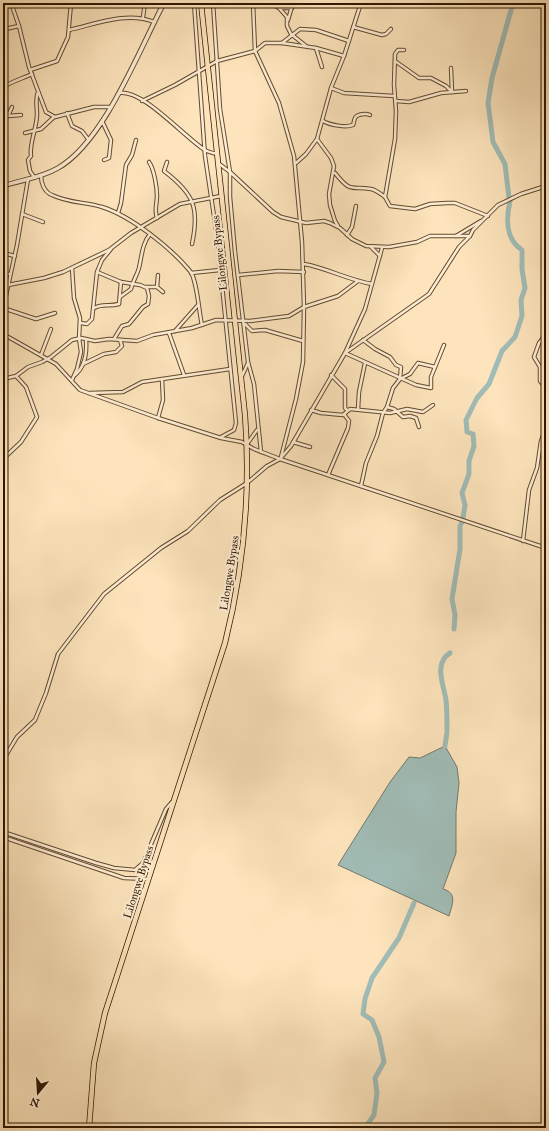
<svg xmlns="http://www.w3.org/2000/svg" width="549" height="1131" font-family="'IM FELL Great Primer',serif">
<style>
.water{fill:#a1bdb7;stroke:#737a6e}
.lines{fill:none;stroke-linecap:round;stroke-linejoin:round}
.river{stroke:#a1bdb7;stroke-width:5}
.minor-casing{stroke:#624a2f;stroke-width:4.5}
.tertiary-casing{stroke:#624a2f;stroke-width:5.5}
.primary-casing{stroke:#2f1600;stroke-width:6}
.minor{stroke:#feedd3;stroke-width:2.5}
.tertiary{stroke:#feedd3;stroke-width:3.5}
.primary{stroke:#fde4bc;stroke-width:4.5}
.labels{text-anchor:middle;stroke-width:4;stroke-linejoin:round;paint-order:stroke}
.street-label{font-size:11px;fill:#2f1600;stroke:#feedd3}
</style>
<rect width="100%" height="100%" fill="#fde4bc"/>
<filter id="stains"><feTurbulence type="fractalNoise" baseFrequency=".005" numOctaves="4"/><feColorMatrix values="0 0 0 0 .2 0 0 0 0 .09 0 0 0 0 .02 0 0 0 .5 -.17"/></filter>
<radialGradient id="worn" r=".72"><stop offset=".6" stop-color="#630" stop-opacity="0"/><stop offset="1" stop-color="#630" stop-opacity=".3"/></radialGradient>
<path class="water" d="M445,746L457,767L459,783L456,812V853L443,889C458,893 452,905 449,916L338,865L390,782L409,757L420,758Z"/>
<g class="lines">
<g class="river">
<path d="M509,198L505,164L493,142L488,103L492,78L513,3"/>
<path d="M463,518L465,505L462,493L469,474V461L474,446L473,434L467,432L466,420L477,398L489,384L502,351L515,337L522,316L521,300L525,288L522,269V250C505,239 506,219 510,201"/>
<path d="M454,629L455,615L452,599L460,549V526L462,522"/>
<path d="M447,729C447,723 447,701 445,695C442,681 435,662 450,653"/>
<path d="M445,746L447,732"/>
<path d="M365,1128L374,1115L377,1093L375,1078L384,1062L379,1037L372,1020L363,1014L365,999L372,978L399,938L414,903"/>
</g>
<g class="minor-casing">
<g id="minor">
<path d="M11,3L19,26L29,67L46,112L55,117L94,107H110"/>
<path d="M194,3L205,156L217,236L236,423L234,430L221,437"/>
<path d="M213,3L220,109L230,172V197L235,252L248,362L254,384L261,452"/>
<path d="M253,3L255,51L279,103L294,156L302,242L304,307L303,362L296,399L281,457"/>
<path d="M271,3L279,8H292"/>
<path d="M279,8L287,17V26L291,34L306,46"/>
<path d="M143,17L145,3"/>
<path d="M288,20L293,3"/>
<path d="M353,27L382,35L386,34L391,29"/>
<path d="M69,30C96,24 127,11 154,22"/>
<path d="M3,38L6,34L5,29L19,26"/>
<path d="M282,43L300,29L316,30L349,41"/>
<path d="M316,48L322,67"/>
<path d="M404,50H398L395,54L394,85L396,111L395,139L385,197L390,206L415,209L430,204L447,203H455L488,216"/>
<path d="M395,61L419,78H431L446,86L452,92L451,68"/>
<path d="M30,70L57,61L68,37L71,3"/>
<path d="M3,88C7,83 24,78 32,74"/>
<path d="M331,88L344,93L394,96"/>
<path d="M119,93C142,88 185,138 205,150C208,152 213,153 217,154"/>
<path d="M142,101L175,85L217,61L255,51L265,43H282L316,48L344,56"/>
<path d="M396,101L409,102L441,93L466,91"/>
<path d="M67,113L72,126L82,131L88,139"/>
<path d="M8,116L21,115"/>
<path d="M3,117L8,116L12,107"/>
<path d="M102,121L111,140L109,158L104,160"/>
<path d="M323,121C330,125 346,128 353,125C354,123 354,120 355,118C357,114 366,113 370,115"/>
<path d="M25,133L41,129L54,117"/>
<path d="M317,139L331,158L334,166L329,194L330,205L335,221L338,226"/>
<path d="M149,162C154,169 157,187 157,196C157,204 154,209 157,218"/>
<path d="M167,162L164,171C193,193 200,207 192,244"/>
<path d="M218,163L230,172L273,212L281,217L306,223L324,221L330,223L340,228L352,239L366,246L389,247L417,242L430,236H470"/>
<path d="M296,163L306,154L317,139L331,88L344,56L361,3"/>
<path d="M335,173C351,193 350,186 371,189C376,190 381,194 385,197"/>
<path d="M41,175C41,183 44,192 52,195C68,203 86,202 102,207C131,216 171,248 190,271C197,279 199,313 202,325"/>
<path d="M34,177L30,171L28,160L31,156C29,143 37,128 37,114C37,106 35,100 38,92"/>
<path d="M118,213L121,203L126,165L132,155L136,140"/>
<path d="M22,214L43,222"/>
<path d="M347,235L352,227L356,206"/>
<path d="M456,236L481,221"/>
<path d="M371,247L380,256"/>
<path d="M3,253L15,256"/>
<path d="M304,264C327,268 348,280 372,284"/>
<path d="M72,268L74,298L80,318L79,338L81,352L77,369L72,380"/>
<path d="M97,272L121,282L140,285L147,288L149,296L148,304L143,307L129,324L122,326L114,339"/>
<path d="M191,273L220,270"/>
<path d="M3,274H10"/>
<path d="M238,275L278,271L304,272"/>
<path d="M8,285L44,278L63,272L109,250L131,233L180,204L221,196"/>
<path d="M146,287H157L163,292"/>
<path d="M157,287L158,275"/>
<path d="M120,297L131,289C133,281 137,275 139,268C142,255 142,244 150,234"/>
<path d="M3,308L36,319L55,313"/>
<path d="M94,308C103,303 109,307 119,304L121,282"/>
<path d="M3,309L17,245L28,179"/>
<path d="M81,323L87,324L92,319L97,272L102,260L111,249"/>
<path d="M245,324L252,331L265,330L303,341"/>
<path d="M175,331L198,305"/>
<path d="M169,333L184,375"/>
<path d="M3,334L56,364L80,390L158,418L221,438L242,442L254,449L280,459L546,548"/>
<path d="M546,334L539,343L534,357L540,367V381L546,388"/>
<path d="M363,340L375,349L390,357L396,365L401,367L400,379"/>
<path d="M444,345L431,377V388L416,385L345,353L429,294L459,247L470,236L473,230L498,205L521,194L546,186"/>
<path d="M41,355L51,329"/>
<path d="M83,364L104,354L116,352L122,346L120,340"/>
<path d="M75,375C86,366 87,352 86,339"/>
<path d="M331,375L345,389V408L347,410"/>
<path d="M242,376L248,363"/>
<path d="M3,379L16,376L28,367L42,362L51,357L72,340L81,338L95,341L109,339L137,341L153,335L192,328L216,320L250,321L289,316L304,307L338,296L358,281"/>
<path d="M90,393L123,392L142,382L230,369"/>
<path d="M387,407L394,409L403,417L410,416L416,418L419,427"/>
<path d="M358,409L359,392L365,363"/>
<path d="M311,410L321,413L343,415L350,409L390,413L407,409L423,412L433,405"/>
<path d="M158,418L163,400L162,379"/>
<path d="M293,442L310,447"/>
<path d="M247,444L257,430"/>
<path d="M3,459L21,442L37,417L26,387L16,376"/>
<path d="M328,475L348,428L349,421L344,414"/>
<path d="M361,486L366,463L377,436L383,413L387,407L393,388L400,379L410,374L418,363L435,367"/>
<path d="M523,541L529,490L537,468L541,441L546,428"/>
<path d="M3,760L17,737L35,720L46,693L58,654L104,594L161,548L188,531L220,500L247,483L267,466L280,459L291,446L345,353L365,309L382,248"/>
<path d="M3,832L96,863L114,868L135,870L143,863L166,809L172,802"/>
<path d="M3,837L124,878L148,879"/>
</g>
</g>
<g class="tertiary-casing">
<path id="tertiary" d="M3,186C21,180 41,178 58,168C104,142 139,50 164,3"/>
</g>
<g class="primary-casing">
<path id="primary" d="M89,1128L94,1063L105,1013L225,643C244,567 251,493 245,415L201,3"/>
</g>
<use href="#minor" class="minor"/>
<use href="#tertiary" class="tertiary"/>
<use href="#primary" class="primary"/>
</g>
<g class="labels">
<g class="street-label">
<text transform="translate(219 253) rotate(-96)" y="4">Lilongwe Bypass</text>
<text transform="translate(229 573) rotate(-81)" y="4">Lilongwe Bypass</text>
<text transform="translate(138 882) rotate(-72)" y="4">Lilongwe Bypass</text>
</g>
</g>
<rect width="549" height="1131" fill="none" stroke="#fde4bc" stroke-width="16"/>
<rect x="4" y="4" width="541" height="1123" fill="none" stroke="#2f1600" stroke-width="2"/>
<rect x="8" y="8" width="533" height="1115" fill="none" stroke="#2f1600"/>
<g transform="translate(38 1093) rotate(198)" stroke="#feedd3" stroke-width="3" paint-order="stroke">
<path d="M0-3L7 15L0 10L-7 15Z" fill="#2f1600"/>
<text y="-6" font-size="11" font-weight="bold" text-anchor="middle" fill="#2f1600">N</text>
</g>
<rect width="100%" height="100%" filter="url(#stains)"/>
<rect width="100%" height="100%" fill="url(#worn)"/>
</svg>
